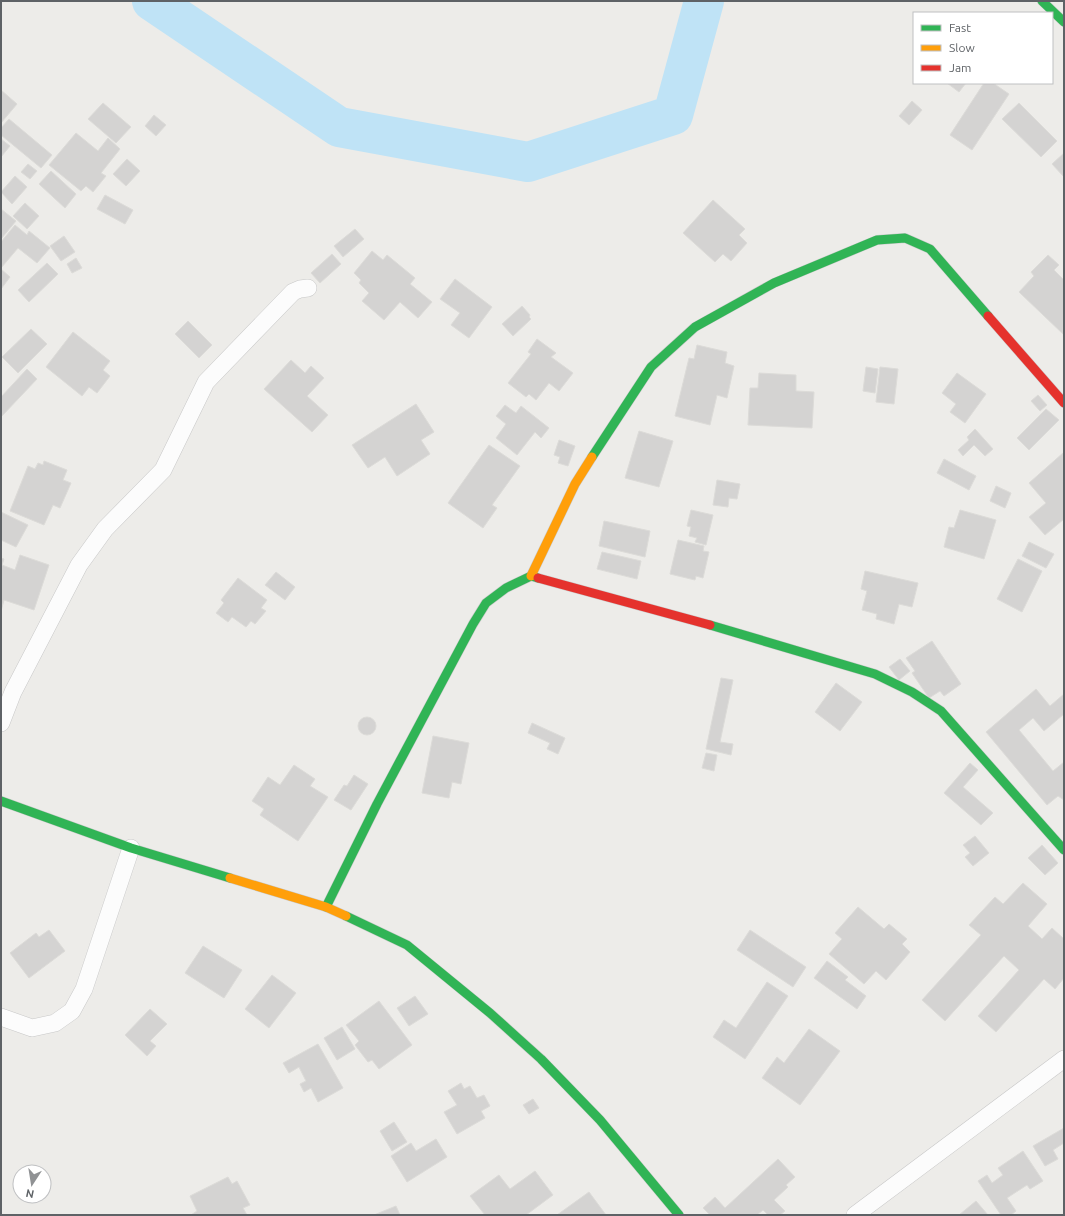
<svg xmlns="http://www.w3.org/2000/svg" width="1065" height="1216" font-family="Ubuntu,sans-serif">
<style>
.lines{fill:none;stroke-linecap:round;stroke-linejoin:round}
.river{stroke:#bfe3f6;stroke-width:40}
.building{fill:#d4d3d2;stroke:#dcdbd8}
.street-casing{stroke:#c8c8c8;stroke-width:18}
.fast-casing{stroke:#cacaca;stroke-width:10}
.slow-casing{stroke:#cacaca;stroke-width:10}
.jam-casing{stroke:#cacaca;stroke-width:10}
.street{stroke:#fcfcfc;stroke-width:17}
.fast{stroke:#30b455;stroke-width:9}
.slow{stroke:#ff9f0a;stroke-width:9}
.jam{stroke:#e5322d;stroke-width:9}
</style>
<rect width="100%" height="100%" fill="#edece9"/>
<g class="lines">
<path class="river" d="M152,1L339,127L528,162L673,115L704,1"/>
</g>
<g class="building">
<path d="M947,83H966L959,92Z"/>
<path d="M984,83H993L1009,94L972,150L950,135Z"/>
<path d="M1,90L17,104L1,123Z"/>
<path d="M912,101L922,110L909,125L899,116Z"/>
<path d="M103,103L131,127L116,143L88,119Z"/>
<path d="M1019,103L1057,141L1041,157L1002,119Z"/>
<path d="M154,115L166,125L156,136L145,126Z"/>
<path d="M9,119L52,155L41,168L1,135V128Z"/>
<path d="M76,133L98,151L108,138L120,149L101,173L106,176L93,192L86,186L81,191L49,165Z"/>
<path d="M1,139L10,146L1,157Z"/>
<path d="M1064,153V177L1052,164Z"/>
<path d="M127,159L140,171L126,186L113,174Z"/>
<path d="M28,164L37,171L30,179L21,172Z"/>
<path d="M51,171L76,194L65,208L39,184Z"/>
<path d="M15,176L27,187L12,204L1,192Z"/>
<path d="M105,195L133,210L125,224L97,209Z"/>
<path d="M713,200L745,229L739,235L747,243L731,261L723,254L715,262L683,233Z"/>
<path d="M25,203L39,216L27,229L13,216Z"/>
<path d="M1,209L16,221L1,239Z"/>
<path d="M15,225L27,235L29,231L50,248L37,263L18,248L1,268V242Z"/>
<path d="M355,229L364,239L343,257L334,246Z"/>
<path d="M64,236L75,252L61,261L50,246Z"/>
<path d="M372,251L383,260L387,255L415,278L410,284L432,302L418,318L400,302L384,320L362,301L369,293L359,283L361,280L354,273Z"/>
<path d="M332,254L341,264L320,283L311,273Z"/>
<path d="M1048,255L1059,265L1054,270L1064,280L1063,334L1019,292L1034,276L1031,272Z"/>
<path d="M76,258L82,268L72,273L67,264Z"/>
<path d="M47,263L58,274L29,302L18,290Z"/>
<path d="M1,269L10,277L1,289Z"/>
<path d="M455,279L492,307L469,338L451,325L460,313L440,299Z"/>
<path d="M522,306L530,315L529,317L531,319L513,336L502,324Z"/>
<path d="M188,321L212,345L199,358L175,334Z"/>
<path d="M31,329L47,344L18,373L2,357Z"/>
<path d="M73,332L110,361L103,370L110,376L97,393L89,387L82,396L46,367Z"/>
<path d="M537,339L556,353L551,357L573,373L559,391L549,383L536,400L529,394L526,397L508,383L531,354L528,352Z"/>
<path d="M697,345L727,352L725,363L734,366L727,398L717,395L710,425L675,416L689,358L694,359Z"/>
<path d="M291,360L305,373L311,366L324,378L307,396L328,415L312,432L264,389Z"/>
<path d="M866,367L878,369L875,393L863,391Z"/>
<path d="M880,367L898,369L894,404L876,402Z"/>
<path d="M27,369L37,379L1,417V397Z"/>
<path d="M759,373L796,375V391L814,392L812,428L748,425L750,388H758Z"/>
<path d="M957,373L986,394L965,423L950,412L956,404L942,393Z"/>
<path d="M1038,395L1047,405L1040,411L1031,401Z"/>
<path d="M416,404L434,432L421,440L430,454L397,476L385,457L368,468L352,445Z"/>
<path d="M505,405L516,413L521,406L549,428L541,438L535,432L517,455L496,438L506,424L496,416Z"/>
<path d="M1046,409L1059,420L1029,450L1017,438Z"/>
<path d="M975,429L993,449L985,456L974,445L963,456L958,450L969,440L967,437Z"/>
<path d="M639,431L673,441L659,487L625,478Z"/>
<path d="M559,440L575,446L568,466L558,463L560,457L554,455Z"/>
<path d="M489,445L520,466L492,505L497,508L483,528L448,503Z"/>
<path d="M1063,453L1064,519L1045,535L1029,517L1046,503L1029,483Z"/>
<path d="M944,459L976,476L969,490L937,473Z"/>
<path d="M44,461L67,470L63,480L71,483L60,508L53,505L44,525L10,511L28,466L35,469L38,463L43,465Z"/>
<path d="M717,480L740,484L737,499L729,498L728,507L713,505Z"/>
<path d="M996,486L1011,493L1005,508L990,501Z"/>
<path d="M691,510L713,515L706,545L695,542L697,538L689,536L691,527L687,526Z"/>
<path d="M960,510L996,520L984,559L944,547L949,527L954,528Z"/>
<path d="M1,512L28,525L16,547L1,540Z"/>
<path d="M604,521L650,531L645,557L599,546Z"/>
<path d="M678,540L704,546L703,551L709,552L703,578L696,576L695,580L670,574Z"/>
<path d="M1029,542L1054,554L1046,568L1022,556Z"/>
<path d="M602,552L641,561L637,579L597,569Z"/>
<path d="M20,555L49,565L34,610L4,600L1,611V558L4,559L2,565L15,570Z"/>
<path d="M1018,559L1042,571L1022,612L997,599Z"/>
<path d="M865,571L918,583L912,607L899,604L894,624L876,619L877,614L862,610L867,591L861,589Z"/>
<path d="M276,572L295,587L285,600L265,585Z"/>
<path d="M238,578L267,600L261,608L266,611L255,624L251,621L246,627L232,617L228,622L216,613L224,603L221,600Z"/>
<path d="M932,641L961,684L944,696L940,691L929,698L912,673L915,671L906,658Z"/>
<path d="M900,659L910,671L899,680L889,667Z"/>
<path d="M721,678L733,680L720,742L733,744L731,755L706,749Z"/>
<path d="M836,683L862,702L840,731L815,712Z"/>
<path d="M1036,689L1050,706L1064,694V714L1044,731L1033,718L1019,730L1053,771L1064,762V800L1058,796L1047,805L986,732Z"/>
<circle cx="367" cy="726" r="9"/>
<path d="M532,723L565,738L558,754L547,749L550,743L528,733Z"/>
<path d="M433,736L469,743L461,784L452,782L449,798L422,793Z"/>
<path d="M706,753L717,755L714,771L702,768Z"/>
<path d="M970,763L978,770L963,787L993,813L981,825L944,793Z"/>
<path d="M294,765L315,779L310,786L328,797L298,841L260,815L264,809L252,801L268,777L280,785Z"/>
<path d="M354,775L368,784L351,810L334,800L344,785L347,786Z"/>
<path d="M975,836L989,853L973,866L965,857L970,853L963,845Z"/>
<path d="M1042,845L1058,863L1045,875L1028,858Z"/>
<path d="M1023,883L1047,904L1028,926L1042,939L1052,928L1064,939V978L1055,989L1044,979L996,1032L978,1016L1019,970L1004,956L945,1021L922,1000L981,935L969,925L995,897L1003,904Z"/>
<path d="M858,907L884,929L889,924L907,939L902,944L910,952L886,980L876,971L864,984L829,954L842,939L835,933Z"/>
<path d="M49,930L65,951L29,978L10,953L36,933L39,937Z"/>
<path d="M750,930L806,967L793,987L737,950Z"/>
<path d="M203,946L242,970L224,998L185,973Z"/>
<path d="M827,961L848,977L845,980L866,996L857,1009L814,978Z"/>
<path d="M272,975L296,993L269,1028L245,1009Z"/>
<path d="M767,982L788,996L745,1059L713,1037L724,1020L736,1028Z"/>
<path d="M415,996L428,1014L409,1026L397,1008Z"/>
<path d="M379,1001L412,1045L379,1069L372,1060L368,1062L355,1045L359,1041L346,1025Z"/>
<path d="M150,1009L167,1024L150,1041L156,1046L147,1056L125,1035Z"/>
<path d="M342,1027L355,1049L337,1060L324,1038Z"/>
<path d="M809,1029L840,1051L800,1105L762,1078L777,1057L784,1063Z"/>
<path d="M318,1044L343,1088L318,1102L311,1088L304,1092L300,1084L306,1081L299,1067L289,1073L283,1063Z"/>
<path d="M461,1083L464,1089L470,1086L477,1098L484,1095L490,1106L481,1111L485,1118L457,1134L444,1112L457,1105L448,1091Z"/>
<path d="M533,1099L539,1108L529,1114L523,1105Z"/>
<path d="M394,1122L407,1142L392,1151L380,1131Z"/>
<path d="M1064,1128V1143L1053,1150L1058,1159L1045,1166L1033,1146Z"/>
<path d="M436,1139L447,1157L407,1182L391,1156L411,1143L416,1151Z"/>
<path d="M1023,1151L1043,1181L1030,1189L1027,1185L1007,1198L1016,1211L1011,1215H1001L978,1181L987,1175L992,1183L1003,1175L998,1168Z"/>
<path d="M778,1159L795,1177L786,1185L788,1187L774,1200L785,1211L780,1215H768L763,1210L757,1215H710L703,1208L715,1197L725,1208Z"/>
<path d="M535,1171L553,1195L526,1215H485L470,1196L499,1175L510,1189Z"/>
<path d="M228,1177L232,1184L237,1181L250,1205L243,1208L247,1215H191L197,1211L190,1196Z"/>
<path d="M589,1192L606,1215H557Z"/>
<path d="M976,1201L988,1215H959Z"/>
<path d="M396,1206L400,1215H374Z"/>
</g>
<g class="lines">
<g class="street-casing">
<g id="street">
<path d="M1,723L13,692L79,565L105,529L163,470L206,382L293,292L300,289L308,288"/>
<path d="M1,1017L32,1028L55,1023L72,1011L84,989L131,848"/>
<path d="M855,1215L1064,1059"/>
</g>
</g>
<g class="fast-casing">
<g id="fast">
<path d="M1042,1L1064,22"/>
<path d="M592,457L651,367L695,327L774,283L877,240L905,238L930,249L988,316"/>
<path d="M710,625L875,674L912,692L941,711L1064,850"/>
<path d="M1,801L131,848L230,878"/>
<path d="M326,907L377,804L473,624L486,603L506,588L531,576L538,578"/>
<path d="M346,916L407,945L490,1013L541,1059L600,1120L679,1215"/>
</g>
</g>
<g class="slow-casing">
<g id="slow">
<path d="M531,576L575,484L592,457"/>
<path d="M230,878L326,907L346,916"/>
</g>
</g>
<g class="jam-casing">
<g id="jam">
<path d="M988,316L1064,403"/>
<path d="M538,578L710,625"/>
</g>
</g>
<use href="#street" class="street"/>
<use href="#fast" class="fast"/>
<use href="#slow" class="slow"/>
<use href="#jam" class="jam"/>
</g>
<rect width="1065" height="1216" fill="none" stroke="#5e6266" stroke-width="4"/>
<rect x="913" y="12" width="140" height="72" fill="#ffffff" stroke="#bfc0c2"/>
<rect x="921" y="25" width="20" height="6" fill="#30b455" stroke="#bfc0c2"/>
<text x="949" y="32" font-size="12" fill="#5e6266">Fast</text>
<rect x="921" y="45" width="20" height="6" fill="#ff9f0a" stroke="#bfc0c2"/>
<text x="949" y="52" font-size="12" fill="#5e6266">Slow</text>
<rect x="921" y="65" width="20" height="6" fill="#e5322d" stroke="#bfc0c2"/>
<text x="949" y="72" font-size="12" fill="#5e6266">Jam</text>
<g transform="translate(32 1184) rotate(192)"><circle r="19" fill="#ffffff" stroke="#bfc0c2"/>
<path d="M0-3L7 15L0 10L-7 15Z" fill="#909294"/>
<text y="-6" font-size="11" font-weight="bold" text-anchor="middle" fill="#5e6266">N</text>
</g>
</svg>
